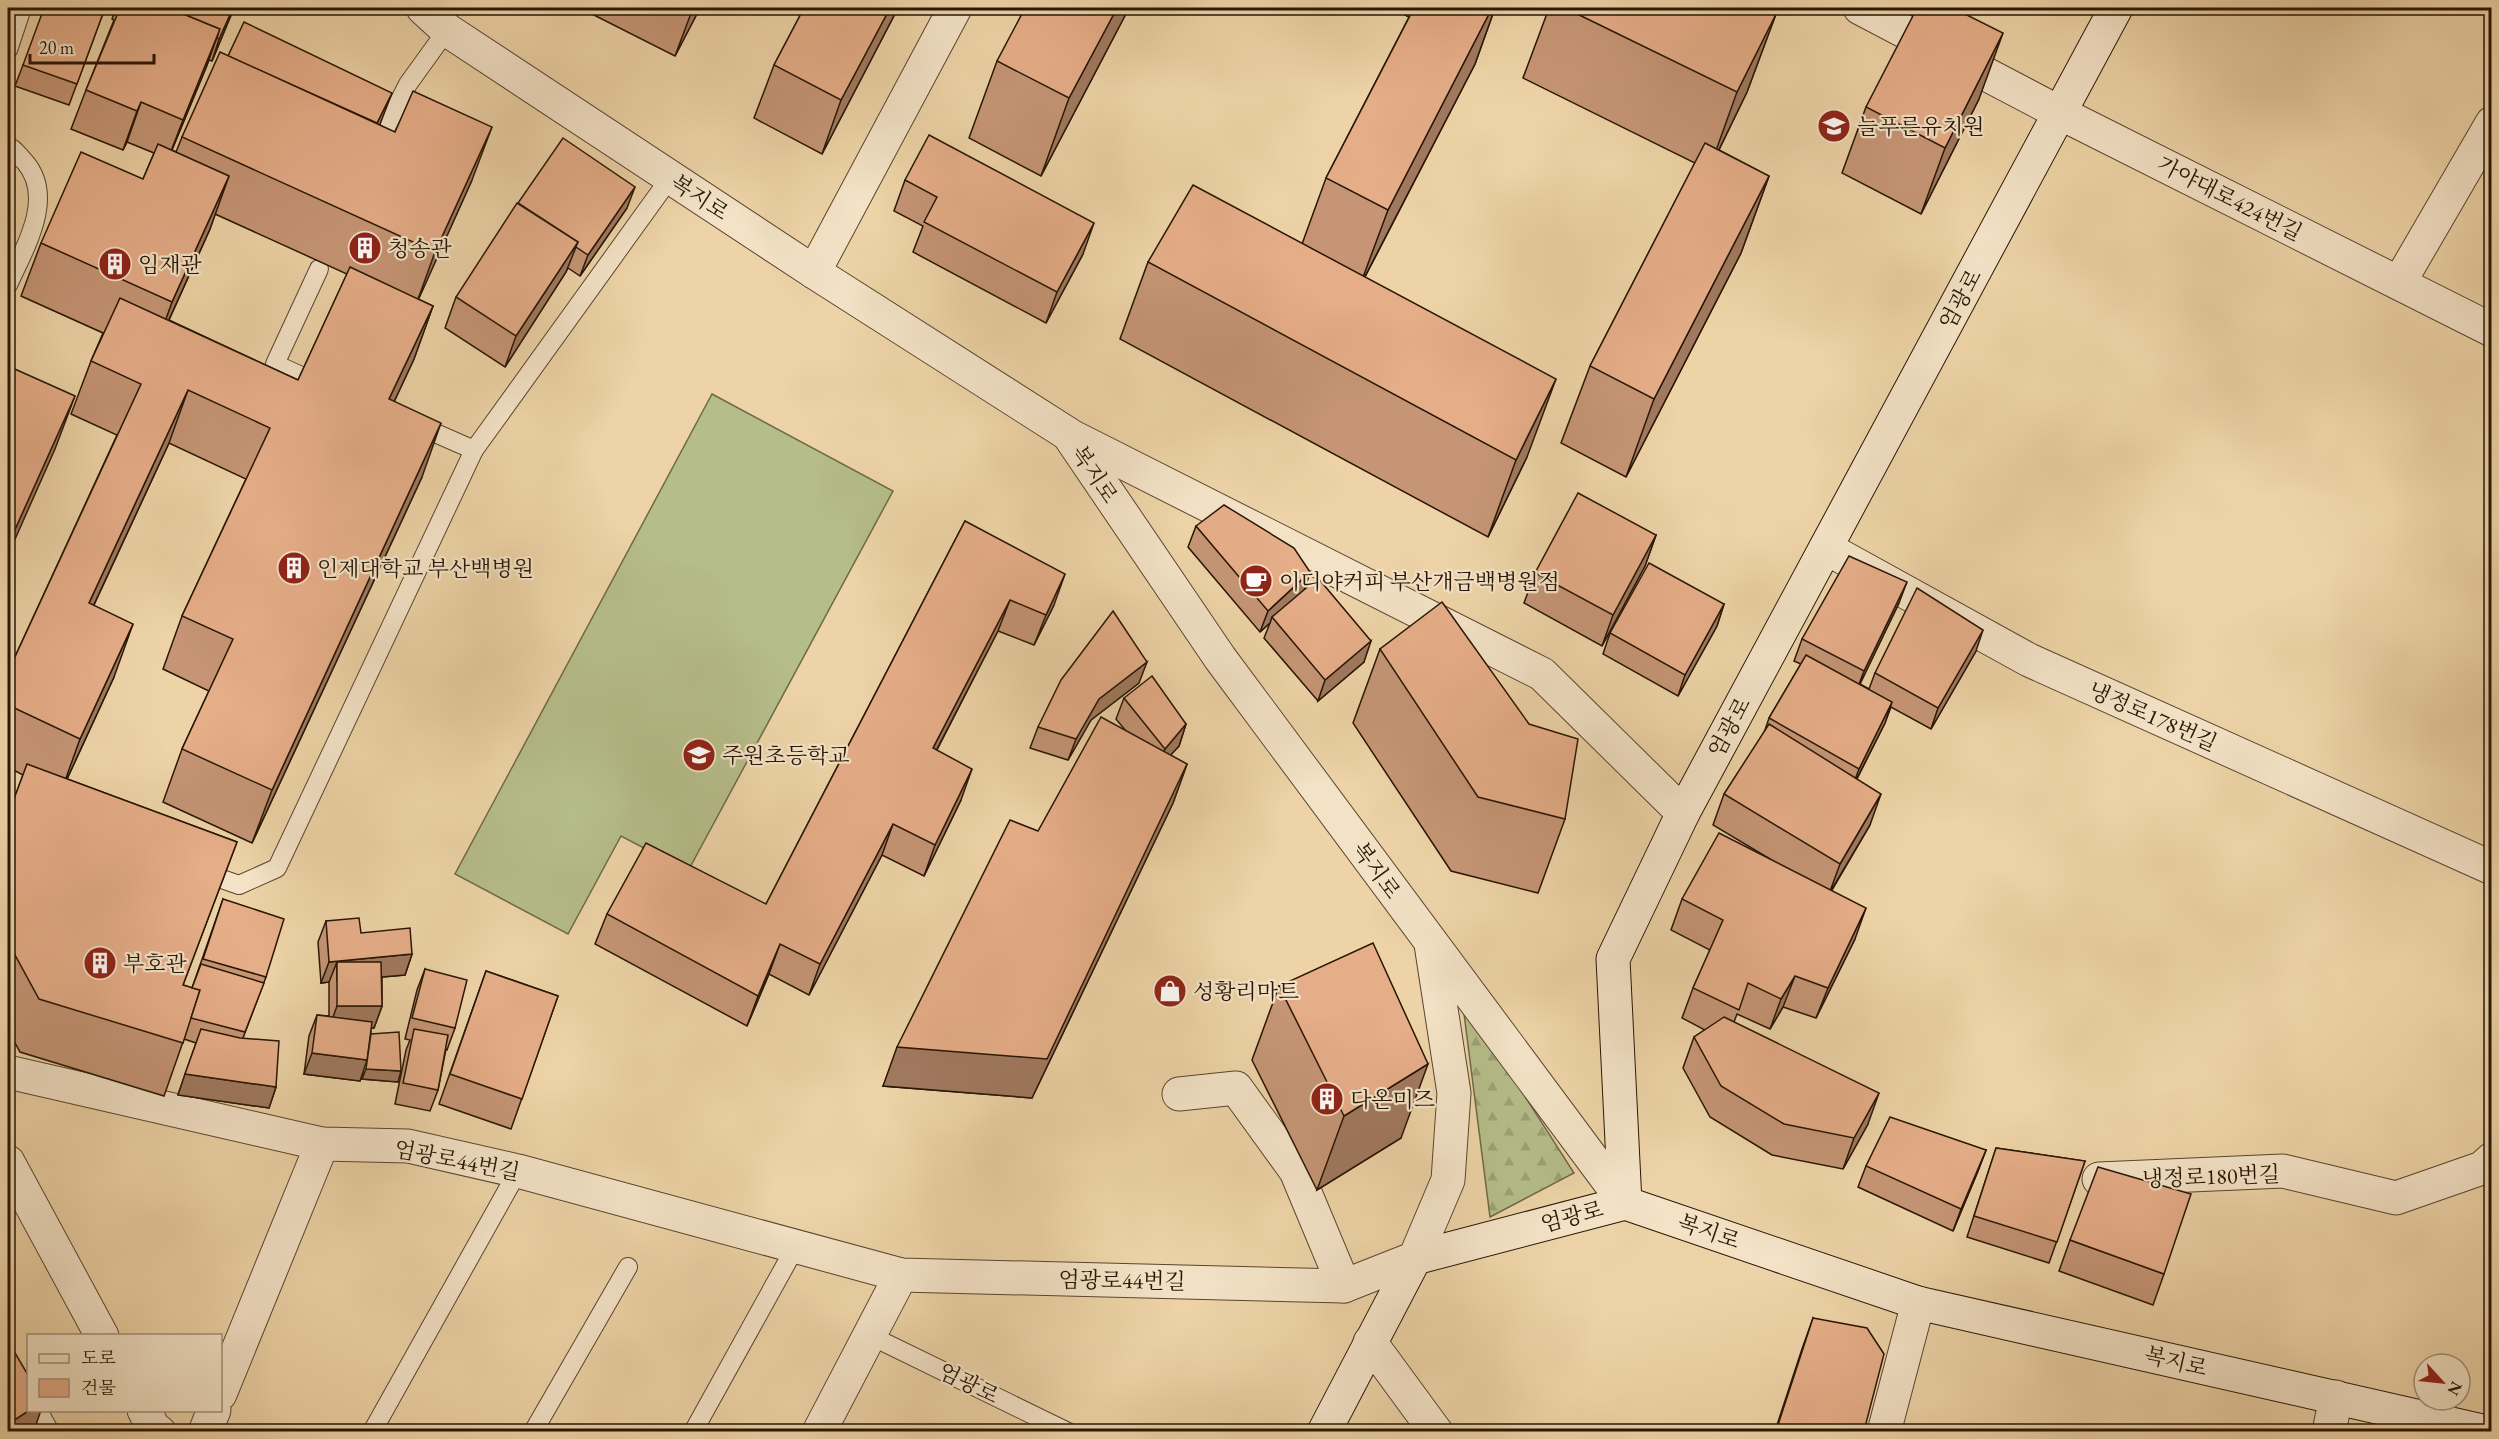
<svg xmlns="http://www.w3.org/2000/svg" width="2499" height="1439" font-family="'EB Garamond','Noto Serif KR',serif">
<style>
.forest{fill:url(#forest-firs);stroke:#6e6a47;stroke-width:1.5}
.pitch{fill:#b5bd89;stroke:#6e6a47;stroke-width:1.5}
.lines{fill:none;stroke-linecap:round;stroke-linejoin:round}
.service-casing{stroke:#59452e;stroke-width:20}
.minor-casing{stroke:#59452e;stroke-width:35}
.secondary-casing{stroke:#281605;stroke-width:35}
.service{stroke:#f3e2c6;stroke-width:18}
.minor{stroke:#f3e2c6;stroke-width:33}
.secondary{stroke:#f3e2c6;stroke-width:33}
.wall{fill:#c59575;stroke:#281605;stroke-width:1.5;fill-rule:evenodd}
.shaded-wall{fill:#a0795f;stroke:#281605;stroke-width:1.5}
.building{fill:#e5ad88;stroke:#281605;stroke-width:1.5}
.labels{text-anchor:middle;stroke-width:4.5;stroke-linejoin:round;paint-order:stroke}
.poi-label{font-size:22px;fill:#281605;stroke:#f3e2c6;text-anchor:start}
.street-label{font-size:22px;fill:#281605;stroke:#f3e2c6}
</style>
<defs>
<pattern id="forest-firs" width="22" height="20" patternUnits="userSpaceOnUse" patternTransform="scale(1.5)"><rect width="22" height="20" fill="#b5bd89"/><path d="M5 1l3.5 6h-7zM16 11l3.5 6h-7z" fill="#9ca275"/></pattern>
</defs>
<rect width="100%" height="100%" fill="#edd3a7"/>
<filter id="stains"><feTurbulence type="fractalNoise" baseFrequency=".00333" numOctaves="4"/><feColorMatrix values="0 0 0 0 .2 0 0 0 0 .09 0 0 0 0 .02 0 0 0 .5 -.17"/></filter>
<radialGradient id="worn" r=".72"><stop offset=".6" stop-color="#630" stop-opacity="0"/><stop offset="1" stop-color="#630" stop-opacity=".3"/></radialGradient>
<path class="forest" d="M1462,998L1574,1173L1490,1217Z"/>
<path class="pitch" d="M712,394L893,491L688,871L621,836L568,934L455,874Z"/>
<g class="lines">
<g class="service-casing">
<g id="service">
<path d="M8,50L22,8"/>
<path d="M8,146C15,149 19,156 25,162C56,198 24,249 8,285"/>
<path d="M375,149L408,84L447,30"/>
<path d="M299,375L275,364L319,269"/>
<path d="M417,425L474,450L670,178"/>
<path d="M199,871L239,885L277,868L474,450"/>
<path d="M869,1335L1068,1432"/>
<path d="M38,1410L50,1432"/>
<path d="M372,1432L518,1171"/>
<path d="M533,1432L628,1267"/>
<path d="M693,1432L796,1246"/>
</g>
</g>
<g class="minor-casing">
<g id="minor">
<path d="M423,8L447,30L814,272L1068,434L1220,658L1625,1203"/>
<path d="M1860,8L2060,113L2492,330"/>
<path d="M814,272L955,8"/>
<path d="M2399,283L2492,123"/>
<path d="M1069,435L1542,674L1683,813"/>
<path d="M1826,548L2029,660L2492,868"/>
<path d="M8,1072L322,1144L408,1146L518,1171L901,1275L1344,1286L1415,1258L1448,1180L1454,1093L1431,944"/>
<path d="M1179,1094L1236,1088L1296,1171L1344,1286"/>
<path d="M8,1162L102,1336"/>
<path d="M2099,1179L2283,1171L2396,1198L2482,1168L2492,1159"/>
<path d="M1370,1342L1436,1432"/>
<path d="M220,1394L322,1144"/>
<path d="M144,1410L154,1429L159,1432"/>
<path d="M205,1432L214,1410"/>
<path d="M819,1432L901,1275"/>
<path d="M1884,1432L1918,1303"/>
<path d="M2329,1432L2336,1397"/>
</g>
</g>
<g class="secondary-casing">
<g id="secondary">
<path d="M1625,1203L1613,959L1683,813L2116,8"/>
<path d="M1625,1203L1918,1303L2487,1432"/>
<path d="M1324,1432L1415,1258L1625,1203"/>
</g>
</g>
<use href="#service" class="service"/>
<use href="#minor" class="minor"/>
<use href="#secondary" class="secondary"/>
</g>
<g class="wall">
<path d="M105,8L69,105L15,86L23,65Z"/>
<path d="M116,8H234L212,61L209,60L172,150L176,152L182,137L380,125L472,180L418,299L433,306L414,359L394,402L422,477L252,843L163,802L182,749L209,691L163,669L182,616L246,479L169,443L94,605L114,677L67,779L237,842L183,985L192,988L223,899L266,977L243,1038L276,1087L269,1108L178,1095L196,1043L184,1039L164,1096L20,1052L8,1030V815L23,775L8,767V672L117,435L71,414L91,361L103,333L21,296L41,243L143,179L154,153L127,142L123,150L71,129L86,90L114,20L112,19ZM215,214L347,274L298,380L169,320L210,229Z"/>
<path d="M580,8H700L675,56Z"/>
<path d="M804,8H898L822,154L754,118L774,65Z"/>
<path d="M1129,8L1041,176L969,138L997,61Z"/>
<path d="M1391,8H1495L1475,64L1365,277L1527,457L1488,537L1120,339L1148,262L1302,244L1326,178L1409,17Z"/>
<path d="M1549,8H1762L1776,14L1747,92L1719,150L1769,176L1741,253L1626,477L1561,443L1590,366L1695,163L1523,78Z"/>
<path d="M1979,99L1921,214L1842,173L1866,107Z"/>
<path d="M905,180L1083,254L1046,323L913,252L923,226L894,211Z"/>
<path d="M627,208L580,276L568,268L566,272L505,367L445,328L456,297Z"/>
<path d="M965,521L1054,605L1034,645L998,631L937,750L961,800L924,876L882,855L809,995L769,974L747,1026L595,944L607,914L766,904Z"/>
<path d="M1196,526L1310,572L1304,590L1364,662L1318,701L1264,638L1270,623L1260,632L1188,547Z"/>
<path d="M1656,535L1645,566L1602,646L1524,603L1535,573Z"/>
<path d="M1899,603L1860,684L1869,689L1875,673L1976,651L1931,729L1891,707L1885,723L1857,779L1870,825L1832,890L1855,939L1816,1018L1783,1007L1770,1029L1737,1014L1734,1022L1868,1124L1843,1169L1772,1155L1710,1117L1683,1068L1694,1037L1705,1030L1682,1018L1693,988L1710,950L1671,930L1682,899L1770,859L1713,825L1724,794L1764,733L1769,718L1801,664L1794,661L1802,639Z"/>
<path d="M1724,604L1717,626L1678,696L1603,654L1610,633Z"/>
<path d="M1380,649L1565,819L1538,893L1451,871L1353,723Z"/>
<path d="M1139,683L1091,720L1068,760L1030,748L1038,727Z"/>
<path d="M1124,698L1186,724L1179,746L1170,755L1187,764L1173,803L1032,1098L883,1086L1126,731L1116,719Z"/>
<path d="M326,921L361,933L412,954L405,975L382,977V1006L374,1028H371V1034L401,1071L398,1082L362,1079L363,1072L360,1081L304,1074L309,1036L317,1015L329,1016V982L321,983L318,942Z"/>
<path d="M425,969L455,1028L447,1050L446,1049L438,1090L430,1111L395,1104L406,1050L410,1040L405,1039L417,990Z"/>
<path d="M486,971L558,996L511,1129L439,1104Z"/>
<path d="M1279,986L1401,1138L1317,1190L1252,1060Z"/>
<path d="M1996,1148L2085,1161L2049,1263L1967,1237Z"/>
<path d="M1986,1150L1978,1171L1953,1231L1858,1187L1866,1166Z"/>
<path d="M2070,1240L2164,1274L2153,1305L2059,1271Z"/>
<path d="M1813,1318L1864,1431H1775L1802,1349Z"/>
</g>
<g class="shaded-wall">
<path d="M233,8H234L212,61L219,39Z"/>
<path d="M693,8H700L675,56Z"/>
<path d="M890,8H898L822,154L841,100Z"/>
<path d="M1117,8H1129L1041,176L1069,98Z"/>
<path d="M1492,8H1495L1475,64L1359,288L1388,210Z"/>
<path d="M1776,14L1747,92L1709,170L1737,92Z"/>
<path d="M220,29L206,68L168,159L183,120Z"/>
<path d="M2003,33L1979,99L1921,214L1945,148Z"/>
<path d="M392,93L377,132L374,129Z"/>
<path d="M141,102L127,142L123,150L137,111Z"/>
<path d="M492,127L472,180L416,305L435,252Z"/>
<path d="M229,176L210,229L153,355L172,302Z"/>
<path d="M1769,176L1741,253L1626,477L1654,399Z"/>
<path d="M635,187L627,208L580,276L588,255Z"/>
<path d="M1094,223L1083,254L1046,323L1057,292Z"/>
<path d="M578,242L566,272L505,367L516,336Z"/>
<path d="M433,306L414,359L370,453L389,399Z"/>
<path d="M1556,379L1527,457L1488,537L1516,460Z"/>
<path d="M188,390L169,443L70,656L89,603Z"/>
<path d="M75,396L55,449L8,555V545Z"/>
<path d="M441,423L422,477L252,843L272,790Z"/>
<path d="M1656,535L1645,566L1602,646L1613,615Z"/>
<path d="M1310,572L1303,594L1272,617L1270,623L1260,632L1268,611Z"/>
<path d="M1065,574L1054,605L1034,645L1046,615Z"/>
<path d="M1907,582L1899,603L1856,692L1864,671Z"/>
<path d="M1010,600L998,631L922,778L933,748Z"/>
<path d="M1724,604L1717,626L1678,696L1685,675Z"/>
<path d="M133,624L114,677L61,792L80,739Z"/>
<path d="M1983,630L1976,651L1931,729L1938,708Z"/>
<path d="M1371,641L1364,662L1318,701L1325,680Z"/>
<path d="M1147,662L1139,683L1091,720L1068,760L1076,739L1099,699Z"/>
<path d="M1892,702L1885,723L1851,790L1859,769Z"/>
<path d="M1186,724L1179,746L1157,770L1165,749Z"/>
<path d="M1187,764L1173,803L1032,1098L883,1086L897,1047Z"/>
<path d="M972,769L961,800L924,876L935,845Z"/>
<path d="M1881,794L1870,825L1829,894L1840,864Z"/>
<path d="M893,824L882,855L809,995L820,964Z"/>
<path d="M1866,908L1855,939L1816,1018L1828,988Z"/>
<path d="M780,944L769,974L747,1026L758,996Z"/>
<path d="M412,954L405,975L337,981V962L329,982L321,983L329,962Z"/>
<path d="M1795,976L1783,1007L1770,1029L1781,999Z"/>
<path d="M337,1006H382L374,1028H329Z"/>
<path d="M312,1053L367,1060L360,1081L304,1074Z"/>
<path d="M1428,1064L1401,1138L1317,1190L1344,1116Z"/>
<path d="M366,1069L401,1071L398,1082L362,1079Z"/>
<path d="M185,1074L276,1087L269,1108L178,1095Z"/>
<path d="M1879,1093L1868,1124L1843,1169L1854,1138Z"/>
<path d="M1986,1150L1978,1171L1953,1231L1961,1209Z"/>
<path d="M30,1410H41L34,1431H8V1424Z"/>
</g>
<g class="building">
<path d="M44,8H105L77,84L23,65Z"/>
<path d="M120,8H169L220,29L183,120L141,102L137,111L86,90Z"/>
<path d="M169,8H233L219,39L217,38L220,29Z"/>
<path d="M804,8H890L841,100L774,65Z"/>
<path d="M1025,8H1117L1069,98L997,61Z"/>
<path d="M1414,8H1492L1388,210L1326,178Z"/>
<path d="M1565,8H1762L1776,14L1737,92Z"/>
<path d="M1917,8H1953L2003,33L1945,148L1866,107Z"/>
<path d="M244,22L392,93L377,123L228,56Z"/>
<path d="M220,52L395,132L413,91L492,127L435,252L182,137Z"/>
<path d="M929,135L1094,223L1057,292L924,222L937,197L905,180Z"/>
<path d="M563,138L635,187L588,255L576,247L578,242L518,203Z"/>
<path d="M1705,143L1769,176L1654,399L1590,366Z"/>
<path d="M158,144L229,176L172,302L41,243L81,152L143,179Z"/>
<path d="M1193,185L1556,379L1516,460L1148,262Z"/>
<path d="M517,203L578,242L516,336L456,297Z"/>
<path d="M350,267L433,306L389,399L441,423L272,790L182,749L233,639L182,616L270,428L188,390L89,603L133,624L80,739L8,705V672L141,384L91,361L120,298L298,380Z"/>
<path d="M8,366L75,396L8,545Z"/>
<path d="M1578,493L1656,535L1613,615L1535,573Z"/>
<path d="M1224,505L1294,548L1310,572L1268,611L1196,526Z"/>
<path d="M965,521L1065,574L1046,615L1010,600L933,748L972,769L935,845L893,824L820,964L780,944L758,996L607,914L646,843L766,904Z"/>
<path d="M1849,556L1907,582L1864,671L1802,639Z"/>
<path d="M1649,563L1724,604L1685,675L1610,633Z"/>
<path d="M1318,578L1371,641L1325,680L1272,617Z"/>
<path d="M1917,588L1983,630L1938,708L1875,673Z"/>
<path d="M1442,602L1529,724L1578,739L1565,819L1478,797L1380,649Z"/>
<path d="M1113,611L1147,662L1099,699L1076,739L1038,727L1061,680Z"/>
<path d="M1806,655L1892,702L1859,769L1769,718Z"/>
<path d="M1152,676L1186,724L1165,749L1124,698Z"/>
<path d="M1101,717L1187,764L1047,1059L897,1047L1010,820L1038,831Z"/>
<path d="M1769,724L1881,794L1840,864L1724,794Z"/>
<path d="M27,764L237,842L183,985L200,990L183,1043L39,999L8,942V815Z"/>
<path d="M1719,833L1866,908L1828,988L1795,976L1781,999L1748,983L1739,1010L1693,988L1723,920L1682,899Z"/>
<path d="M223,899L284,919L266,977L203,959Z"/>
<path d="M359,918L361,933L410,928L412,954L329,962L326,921Z"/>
<path d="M1373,943L1428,1064L1344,1116L1279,986Z"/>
<path d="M337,962H381L382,1006H337Z"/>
<path d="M201,964L264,983L245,1032L191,1018L200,990L192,988Z"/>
<path d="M425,969L467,980L455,1028L412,1018Z"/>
<path d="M486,971L558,996L522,1099L450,1074Z"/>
<path d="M317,1015L372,1022L367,1060L312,1053Z"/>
<path d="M1724,1017L1879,1093L1854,1138L1784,1124L1721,1086L1694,1037Z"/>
<path d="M201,1029L240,1038L279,1041L276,1087L185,1074Z"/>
<path d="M414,1029L448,1035L438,1090L403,1083Z"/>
<path d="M399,1032L401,1071L366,1069L371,1034Z"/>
<path d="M1890,1117L1986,1150L1961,1209L1866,1166Z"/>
<path d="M1996,1148L2085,1161L2057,1242L1974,1216Z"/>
<path d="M2098,1167L2191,1194L2164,1274L2070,1240Z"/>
<path d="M1813,1318L1867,1328L1884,1354L1864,1431H1776Z"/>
<path d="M8,1341L28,1375V1410H30L8,1424Z"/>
</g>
<defs>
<g id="school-disc" transform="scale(1.725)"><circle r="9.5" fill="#8f2418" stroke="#f3e2c6"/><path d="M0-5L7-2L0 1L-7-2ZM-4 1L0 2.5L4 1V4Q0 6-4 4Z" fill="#fff"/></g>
<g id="building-disc" transform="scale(1.725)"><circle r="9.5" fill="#8f2418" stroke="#f3e2c6"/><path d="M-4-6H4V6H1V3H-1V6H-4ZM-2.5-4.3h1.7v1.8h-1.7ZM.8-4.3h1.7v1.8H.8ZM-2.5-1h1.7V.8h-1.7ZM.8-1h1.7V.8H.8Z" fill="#fff"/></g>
<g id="cafe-disc" transform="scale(1.725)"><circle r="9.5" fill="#8f2418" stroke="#f3e2c6"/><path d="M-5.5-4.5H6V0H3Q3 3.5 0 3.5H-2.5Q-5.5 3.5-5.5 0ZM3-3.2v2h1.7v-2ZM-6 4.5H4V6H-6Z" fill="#fff"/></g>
<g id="shop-disc" transform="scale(1.725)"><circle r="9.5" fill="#8f2418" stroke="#f3e2c6"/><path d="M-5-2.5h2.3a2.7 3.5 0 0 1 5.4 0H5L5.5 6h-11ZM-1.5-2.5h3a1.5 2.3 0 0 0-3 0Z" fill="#fff"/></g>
</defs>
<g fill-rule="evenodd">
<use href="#school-disc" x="1834" y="126"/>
<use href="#building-disc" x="365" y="248"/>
<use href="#building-disc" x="115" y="264"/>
<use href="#building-disc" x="294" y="568"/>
<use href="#cafe-disc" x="1256" y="581"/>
<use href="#school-disc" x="699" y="755"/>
<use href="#building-disc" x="100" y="963"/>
<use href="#shop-disc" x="1170" y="991"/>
<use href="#building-disc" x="1327" y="1099"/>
</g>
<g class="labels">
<g class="poi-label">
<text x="1857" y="134">늘푸른유치원</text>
<text x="388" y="256">청송관</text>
<text x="138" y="272">임재관</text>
<text x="317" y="576">인제대학교 부산백병원</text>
<text x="1279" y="589">이디야커피 부산개금백병원점</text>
<text x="722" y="763">주원초등학교</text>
<text x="123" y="971">부호관</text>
<text x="1193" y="999">성황리마트</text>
<text x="1350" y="1107">다온미즈</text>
</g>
<g class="street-label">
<text transform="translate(700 197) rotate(33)" y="8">복지로</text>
<text transform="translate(2230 198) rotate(27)" y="8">가야대로424번길</text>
<text transform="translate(1960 299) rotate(-62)" y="8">엄광로</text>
<text transform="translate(1095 474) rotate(56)" y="8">복지로</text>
<text transform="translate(2153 716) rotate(24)" y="8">냉정로178번길</text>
<text transform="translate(1729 727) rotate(-62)" y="8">엄광로</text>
<text transform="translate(1377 870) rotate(54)" y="8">복지로</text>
<text transform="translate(457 1160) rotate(11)" y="8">엄광로44번길</text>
<text transform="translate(2211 1176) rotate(-2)" y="8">냉정로180번길</text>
<text transform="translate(1572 1216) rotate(-15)" y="8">엄광로</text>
<text transform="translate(1709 1231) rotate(19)" y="8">복지로</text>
<text transform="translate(1122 1280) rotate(1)" y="8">엄광로44번길</text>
<text transform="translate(2176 1361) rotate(13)" y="8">복지로</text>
<text transform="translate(969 1383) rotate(26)" y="8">엄광로</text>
</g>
</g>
<rect width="2499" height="1439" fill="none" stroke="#edd3a7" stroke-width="30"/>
<rect x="9" y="9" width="2481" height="1421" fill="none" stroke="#281605" stroke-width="3"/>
<rect x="15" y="15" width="2469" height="1409" fill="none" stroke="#281605" stroke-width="1.5"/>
<rect x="27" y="1334" width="195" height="78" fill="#f3e2c6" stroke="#a29079" stroke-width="1.5"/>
<rect x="39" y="1354" width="30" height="9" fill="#f3e2c6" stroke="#a29079" stroke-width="1.5"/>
<text x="81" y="1364" font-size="18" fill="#281605">도로</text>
<rect x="39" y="1379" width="30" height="18" fill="#e5ad88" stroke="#a29079" stroke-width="1.5"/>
<text x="81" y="1394" font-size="18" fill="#281605">건물</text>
<g transform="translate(2442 1382) rotate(117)"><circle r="28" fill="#f3e2c6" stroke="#a29079" stroke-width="1.5"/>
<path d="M0-4.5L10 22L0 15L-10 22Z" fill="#8f2418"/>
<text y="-9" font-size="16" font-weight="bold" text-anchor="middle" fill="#281605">N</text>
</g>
<path d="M30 54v9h124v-9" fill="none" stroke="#281605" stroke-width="3"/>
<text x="39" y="54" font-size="18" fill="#281605" stroke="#f3e2c6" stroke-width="4.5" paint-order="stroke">20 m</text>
<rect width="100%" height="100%" filter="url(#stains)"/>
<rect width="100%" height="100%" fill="url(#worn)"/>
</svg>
